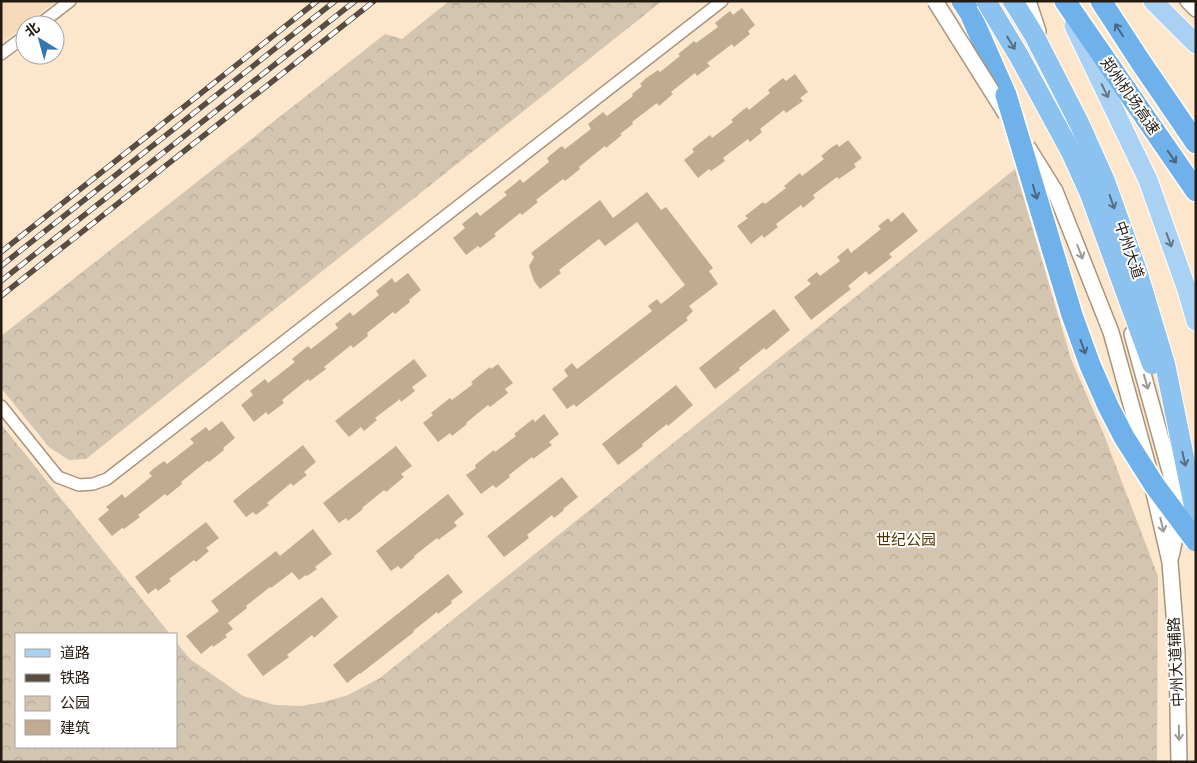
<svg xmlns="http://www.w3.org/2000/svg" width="1197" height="763" font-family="'Space Grotesk','Noto Sans SC',sans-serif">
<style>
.built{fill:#f6dbba}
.park{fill:url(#park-crowns)}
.building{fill:#c0ab91}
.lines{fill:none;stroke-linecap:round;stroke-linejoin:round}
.minor-casing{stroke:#a9947c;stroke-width:14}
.tertiary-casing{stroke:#a9947c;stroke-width:18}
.primary-casing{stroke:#fff;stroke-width:21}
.motorway-casing{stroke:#fff;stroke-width:24}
.minor{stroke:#fff;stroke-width:11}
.tertiary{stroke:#fff;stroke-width:15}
.primary{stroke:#a9d1f3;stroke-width:19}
.motorway{stroke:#6fb2eb;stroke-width:21}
.rail-casing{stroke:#584d40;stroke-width:5.5}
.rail{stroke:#fff;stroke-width:4;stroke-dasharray:11;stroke-linecap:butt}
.tertiary-bridge-casing{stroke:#a9947c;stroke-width:18;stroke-linecap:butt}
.trunk-bridge-casing{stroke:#fff;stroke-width:22;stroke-linecap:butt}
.motorway-bridge-casing{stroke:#fff;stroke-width:24;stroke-linecap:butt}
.tertiary-bridge{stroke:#fff;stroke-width:15}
.trunk-bridge{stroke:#8cc2ef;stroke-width:20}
.motorway-bridge{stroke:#6fb2eb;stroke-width:21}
.oneway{stroke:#49667e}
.oneway2{stroke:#586e80}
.oneway3{stroke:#667682}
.oneway4{stroke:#9c9894}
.labels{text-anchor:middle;stroke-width:4;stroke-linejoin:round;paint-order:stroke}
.street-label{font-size:15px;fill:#231b12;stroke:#fff}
.park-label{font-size:15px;fill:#513300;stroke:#fff}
</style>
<defs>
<pattern id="park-crowns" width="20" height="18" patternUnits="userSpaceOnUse" patternTransform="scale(1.25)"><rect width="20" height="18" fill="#d4c5b1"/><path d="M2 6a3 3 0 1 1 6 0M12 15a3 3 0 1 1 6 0" fill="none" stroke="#b6a997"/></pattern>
</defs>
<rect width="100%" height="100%" fill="#fde7cc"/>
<path class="built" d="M1,1H56L1,43Z"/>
<g class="park">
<path d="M449,1H662L86,459L69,460L49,447L1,388V336L385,34L402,39Z"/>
<path d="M1015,169L1071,359L1104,435L1158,576L1157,762H1V424L170,634H16V747H176V642L190,659L243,696L275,705L301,706L324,702L348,695L380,678Z"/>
</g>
<g class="building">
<path d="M742,8L755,25L748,31L750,34L734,47L732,44L707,63L710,66L697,76L695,73L671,92L673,94L659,106L657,103L632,122L633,124L620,134L622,135L606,148L605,146L579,167L580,169L565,181L563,179L536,200L538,202L522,215L520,213L494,234L496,236L480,248L478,246L466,255L453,238L465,228L462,224L477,212L480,216L507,195L504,192L517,182L520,179L523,183L549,162L547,158L559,148L562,146L565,149L591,129L588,124L603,112L607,116L633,96L632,94L642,86L640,84L645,79L658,70L660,72L680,56L678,54L687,47L694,41L696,43L718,27L715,23L726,14L730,11L733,15Z"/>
<path d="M795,74L808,92L800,98L803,101L786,113L784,110L760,129L762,132L750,142L748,139L723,158L725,161L711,171L709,169L698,178L684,160L694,152L692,149L710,135L712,138L733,122L731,120L743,110L747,107L749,110L770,93L768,90L783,78L786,81Z"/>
<path d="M848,140L862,158L854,164L856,167L839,179L837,177L813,195L815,198L803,208L801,205L776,224L778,227L764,238L762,235L751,244L737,226L748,218L745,216L763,202L765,204L786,188L784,186L796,176L800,173L802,176L824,159L821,156L832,147L837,144L839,147Z"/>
<path d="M647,192L661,210L666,207L713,268L709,271L718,284L689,306L693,311L686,318L688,320L576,407L574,404L567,409L552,389L568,376L564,370L572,363L577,369L652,311L648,306L657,299L661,304L685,285L637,222L605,246L599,239L559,270L561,273L540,289L534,281L529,266L534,257L531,253L600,200L613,218Z"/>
<path d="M903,212L918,231L889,254L892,257L869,275L866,271L848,286L851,289L811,320L794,297L811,284L807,280L817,272L820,276L840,261L837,257L848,248L851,253L881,229L878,226L888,218L891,222Z"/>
<path d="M408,273L421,290L409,300L410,302L395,314L393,312L367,333L368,336L353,348L351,345L324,367L326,369L310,381L308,379L282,400L284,403L268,415L266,412L254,422L241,405L253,395L250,391L265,379L268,383L295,362L292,359L298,354L308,346L311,349L338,328L335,324L339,321L350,312L353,316L379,295L376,291L392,278L395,283Z"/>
<path d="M774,309L790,330L766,350L764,348L739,368L740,370L715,389L699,368Z"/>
<path d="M414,359L427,376L412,387L415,391L401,402L400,399L375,418L377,420L364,431L361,427L349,437L335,421Z"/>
<path d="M498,364L513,383L505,389L508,393L490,407L488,405L466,423L467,424L452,436L450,433L438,442L423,423L433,415L431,413L450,398L452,400L473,384L471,382L490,367L491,369Z"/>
<path d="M676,385L693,405L668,426L667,424L642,444L643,446L618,465L602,444Z"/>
<path d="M544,414L559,434L549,442L552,445L533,459L532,457L509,475L510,477L496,488L493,485L481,494L466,475L476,468L475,465L494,450L495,452L516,436L514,434L533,419L535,422Z"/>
<path d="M222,421L235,438L223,448L224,450L209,462L207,461L181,482L182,484L167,496L165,494L138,515L140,517L124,529L122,528L112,536L98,519L109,510L106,507L122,494L125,498L152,476L149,473L153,469L164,461L167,464L194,443L190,439L206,427L209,431Z"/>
<path d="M303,445L316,462L304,472L307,475L293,486L291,483L267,503L269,505L256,515L253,512L246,517L233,501Z"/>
<path d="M396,446L412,466L401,474L404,477L386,492L384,490L362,508L363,509L348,521L346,518L339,523L323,503Z"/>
<path d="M562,477L578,497L563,509L564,510L554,518L552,515L527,535L529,538L504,557L487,536Z"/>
<path d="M448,494L464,514L454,522L457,526L438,540L437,538L414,556L415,557L401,569L398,566L391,571L376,551Z"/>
<path d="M206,522L219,538L206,548L209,551L196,562L194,560L169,579L171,581L158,591L156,588L148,594L135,577Z"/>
<path d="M313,529L332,554L315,567L317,569L307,576L306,575L299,580L292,572L271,588L270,587L246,606L247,608L228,623L233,629L225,635L227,637L213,647L212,645L201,654L186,636L219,611L211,601L276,551L280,556Z"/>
<path d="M448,574L463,592L451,601L452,603L438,614L437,612L413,631L414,632L360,674V673L347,683L333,665Z"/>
<path d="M322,597L338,617L314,638L312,635L287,655L289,657L263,676L247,655Z"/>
</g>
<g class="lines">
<g class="minor-casing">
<g id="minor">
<path d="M39,25L70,1"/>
<path d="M1,54L25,36"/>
<path d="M1,406L58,477L79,485L93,484L107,479L722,1"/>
</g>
</g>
<g class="tertiary-casing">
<g id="tertiary">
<path d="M1028,1L1038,31"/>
<path d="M1188,1L1196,9"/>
<path d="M1055,191L1111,332L1148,466"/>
<path d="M1132,334L1181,511L1171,556"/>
<path d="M1153,488L1170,562L1177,653L1179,762"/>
</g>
</g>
<g class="primary-casing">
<g id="primary">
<path d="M1153,1L1196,44"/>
<path d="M1074,26L1148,180L1187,290L1196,321"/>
</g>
</g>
<g class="motorway-casing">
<g id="motorway">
<path d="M962,1L970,13L1006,95"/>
<path d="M1065,1L1196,191"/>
<path d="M1101,1L1140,61L1196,143"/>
</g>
</g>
<use href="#minor" class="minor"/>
<use href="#tertiary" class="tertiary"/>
<use href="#primary" class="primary"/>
<use href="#motorway" class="motorway"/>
<g class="rail-casing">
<g id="rail">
<path d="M1,252L317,1"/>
<path d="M1,266L335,1"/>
<path d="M1,281L355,1"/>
<path d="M1,296L374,1"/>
</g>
</g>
<use href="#rail" class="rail"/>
<g class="tertiary-bridge-casing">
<g id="tertiary-bridge">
<path d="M935,1L1006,114"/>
<path d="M1027,146L1055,191"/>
</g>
</g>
<g class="trunk-bridge-casing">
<g id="trunk-bridge">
<path d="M986,1L1019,56L1071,152L1090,194L1152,364"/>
<path d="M1013,1L1034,35L1079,123L1105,181L1138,274L1165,364L1196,516"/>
</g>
</g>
<g class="motorway-bridge-casing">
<path id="motorway-bridge" d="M1006,95L1072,315L1090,365L1108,406L1124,437L1155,486L1196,541"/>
</g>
<use href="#tertiary-bridge" class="tertiary-bridge"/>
<use href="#trunk-bridge" class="trunk-bridge"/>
<use href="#motorway-bridge" class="motorway-bridge"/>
</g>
<defs><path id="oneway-shaft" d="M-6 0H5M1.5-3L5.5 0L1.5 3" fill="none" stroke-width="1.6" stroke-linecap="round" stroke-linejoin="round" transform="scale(1.25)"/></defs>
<g class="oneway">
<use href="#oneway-shaft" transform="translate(1119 30) rotate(-123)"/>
<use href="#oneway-shaft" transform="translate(1172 157) rotate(55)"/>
<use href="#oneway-shaft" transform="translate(1035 192) rotate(73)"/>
<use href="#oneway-shaft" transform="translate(1083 347) rotate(70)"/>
</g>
<g class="oneway2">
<use href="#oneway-shaft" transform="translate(1011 43) rotate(59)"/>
<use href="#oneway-shaft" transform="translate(1112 202) rotate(71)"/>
<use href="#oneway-shaft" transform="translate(1184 459) rotate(77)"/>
</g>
<g class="oneway3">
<use href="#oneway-shaft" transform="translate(1105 91) rotate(64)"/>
<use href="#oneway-shaft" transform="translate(1169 240) rotate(70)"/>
</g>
<g class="oneway4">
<use href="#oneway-shaft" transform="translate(1080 252) rotate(69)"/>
<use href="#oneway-shaft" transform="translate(1146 382) rotate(74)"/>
<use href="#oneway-shaft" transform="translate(1162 525) rotate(77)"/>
<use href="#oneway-shaft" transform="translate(1179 733) rotate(89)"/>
</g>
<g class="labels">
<g class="street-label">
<text transform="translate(1130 96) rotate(55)" y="5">郑州机场高速</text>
<text transform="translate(1129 250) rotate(71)" y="5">中州大道</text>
<text transform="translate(1176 662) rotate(-93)" y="5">中州大道辅路</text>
</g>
<g class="park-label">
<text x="906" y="545">世纪公园</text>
</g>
</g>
<rect width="1197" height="763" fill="none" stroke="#231b12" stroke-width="5"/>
<rect x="15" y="633" width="162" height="115" fill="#ffffff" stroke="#a7a4a0"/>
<rect x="25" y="649" width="25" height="8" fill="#a9d1f3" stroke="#a7a4a0"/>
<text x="60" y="658" font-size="15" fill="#231b12">道路</text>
<rect x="25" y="674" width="25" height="8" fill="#584d40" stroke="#a7a4a0"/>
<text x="60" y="683" font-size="15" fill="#231b12">铁路</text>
<rect x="25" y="696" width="25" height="15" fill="url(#park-crowns)" stroke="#a7a4a0"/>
<text x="60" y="708" font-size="15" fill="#231b12">公园</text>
<rect x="25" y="720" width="25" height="15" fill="#c0ab91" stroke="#a7a4a0"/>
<text x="60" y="733" font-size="15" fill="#231b12">建筑</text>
<g transform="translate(40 40) rotate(323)"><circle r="24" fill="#ffffff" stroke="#a7a4a0"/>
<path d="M0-4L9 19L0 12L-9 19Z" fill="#3477ad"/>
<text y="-8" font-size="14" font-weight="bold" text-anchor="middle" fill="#231b12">北</text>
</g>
</svg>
